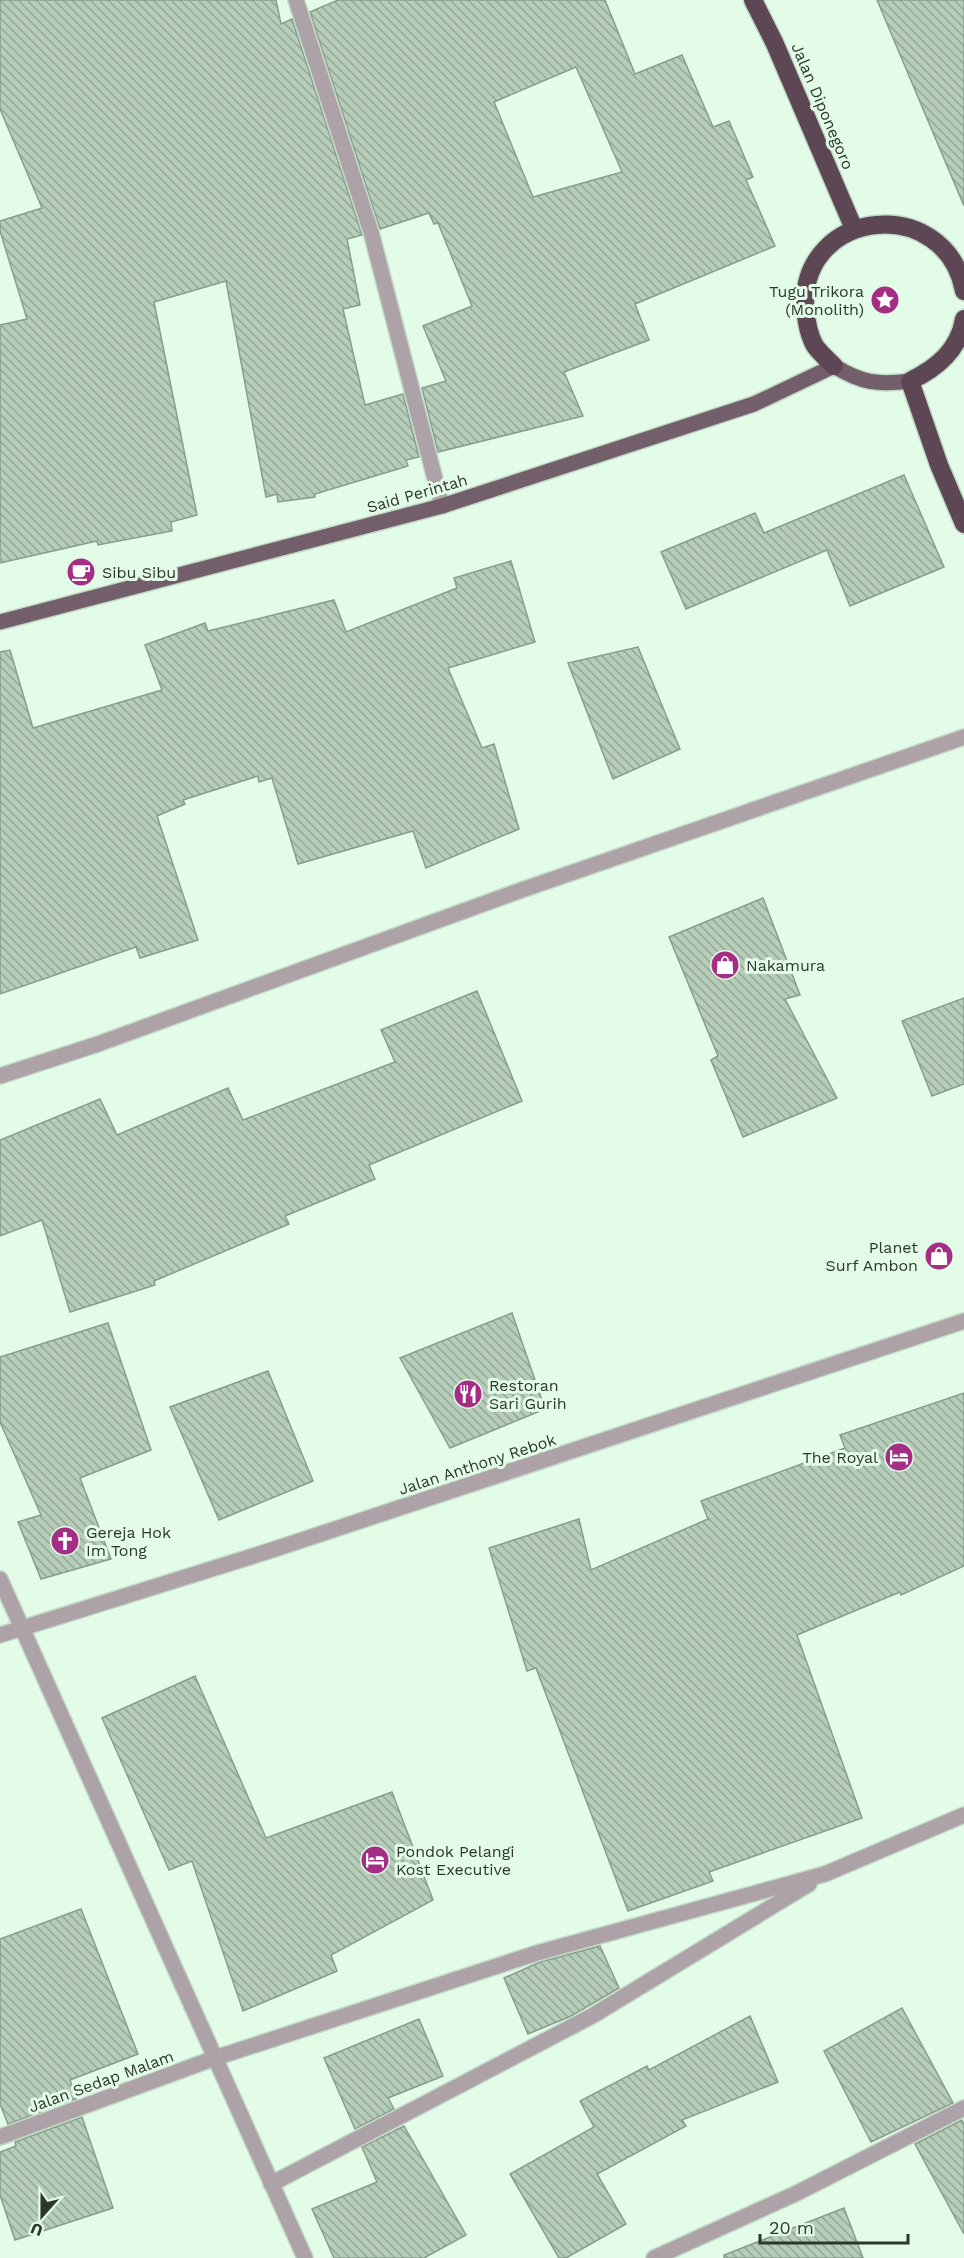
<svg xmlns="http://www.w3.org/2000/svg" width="964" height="2258" font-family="'Work Sans',sans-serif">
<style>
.building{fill:url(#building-back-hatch);stroke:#879e8b;stroke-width:1.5;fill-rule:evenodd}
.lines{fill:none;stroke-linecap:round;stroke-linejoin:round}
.minor-casing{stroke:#c2d9c6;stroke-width:18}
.major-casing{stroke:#c2d9c6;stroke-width:18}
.highway-casing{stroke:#c2d9c6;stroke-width:21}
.minor{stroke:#aea2a9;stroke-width:15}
.major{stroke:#735f6b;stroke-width:15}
.highway{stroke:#5e4755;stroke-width:18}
.labels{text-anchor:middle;stroke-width:6;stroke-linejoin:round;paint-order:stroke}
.street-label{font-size:16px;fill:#2e372f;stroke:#e3fce7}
.poi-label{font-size:16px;fill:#2e372f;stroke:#e3fce7;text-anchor:start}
</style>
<defs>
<pattern id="building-back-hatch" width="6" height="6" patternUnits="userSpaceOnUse" patternTransform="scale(1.5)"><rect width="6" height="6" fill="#b5cdb9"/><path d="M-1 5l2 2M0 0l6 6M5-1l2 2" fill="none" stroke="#94a797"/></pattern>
</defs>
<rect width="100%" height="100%" fill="#e3fce7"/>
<g class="building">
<path d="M0,0H276L281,24L292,19L362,235L347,239L360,305L343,309L365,405L403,394L419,457L406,460L408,466L315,494V497L278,502L277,494L266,497L226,281L154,302L197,515L171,522L172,531L98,545L97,541L0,563V325L27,319L0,231V221L42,208L0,109Z"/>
<path d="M338,0H605L635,74L682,55L713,127L729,121L753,177L746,180L775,246L635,304L649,340L564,372L583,416L438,452L422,388L446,381L423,326L472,306L438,223L434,224L429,213L380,229L310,12ZM576,67L622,172L533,197L494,102Z"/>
<path d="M877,0H964V206Z"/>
<path d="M904,475L944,567L850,606L827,550L686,609L661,552L755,513L764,533Z"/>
<path d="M511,561L535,642L448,668L482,748L494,744L519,829L426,868L413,831L298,864L272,778L259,782L258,776L183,800L185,804L157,816L198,940L140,958L136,947L0,994V652L10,650L33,728L162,690L145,645L205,623L208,631L334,600L346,632L457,588L454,578Z"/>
<path d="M638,647L680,749L613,779L568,663Z"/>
<path d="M763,898L800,995L785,999L837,1098L743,1137L711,1060L718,1056L669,937Z"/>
<path d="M477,991L522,1101L369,1165L375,1179L285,1216L289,1224L154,1281L155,1285L70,1312L42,1220L0,1236V1140L100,1099L117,1135L228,1088L243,1120L395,1062L381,1030Z"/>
<path d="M964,998V1084L932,1096L902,1021Z"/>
<path d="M512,1313L545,1409L450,1448L400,1358Z"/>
<path d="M108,1323L151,1450L80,1478L111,1559L41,1579L18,1522L41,1515L0,1422V1357Z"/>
<path d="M268,1371L313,1481L219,1520L170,1407Z"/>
<path d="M964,1393V1566L901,1595L900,1592L797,1635L862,1818L709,1872L713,1881L628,1911L536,1668L527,1671L489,1548L579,1519L591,1570L708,1519L701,1501L845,1448L840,1435Z"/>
<path d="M195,1676L266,1838L392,1792L433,1900L331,1955L337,1971L243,2011L192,1861L169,1870L102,1718Z"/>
<path d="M81,1909L138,2054L70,2080L76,2099L8,2124L0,2104V1939Z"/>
<path d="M600,1946L619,1988L571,2016L528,2034L504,1978L540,1962Z"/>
<path d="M902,2008L953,2103L871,2142L824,2051Z"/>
<path d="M750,2016L778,2082L682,2120L686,2126L597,2174L626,2224L566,2258H559L510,2174L594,2127L580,2101L647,2066L649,2070Z"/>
<path d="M419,2019L443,2076L388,2098L394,2109L355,2129L324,2058Z"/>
<path d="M82,2117L113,2208L15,2240L0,2195V2152L16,2146L15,2142Z"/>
<path d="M962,2120L964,2125V2234L915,2144Z"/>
<path d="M404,2126L466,2235L424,2258H334L312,2209L377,2182L362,2147Z"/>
<path d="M844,2208L863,2258H724V2255Z"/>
</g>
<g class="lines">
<g class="minor-casing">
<g id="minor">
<path d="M296,0L371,232L442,506"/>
<path d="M0,1076L98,1044L516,892L964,737"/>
<path d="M0,1579L305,2258"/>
<path d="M0,1635L269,1551L964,1321"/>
<path d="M0,2137L215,2058L537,1953L825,1874L964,1815"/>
<path d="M271,2184L592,2016L809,1884"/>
<path d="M654,2258L797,2193L964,2108"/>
</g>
</g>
<g class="major-casing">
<path id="major" d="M0,622L442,506L754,404L834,366C862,383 877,385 910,381"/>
</g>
<g class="highway-casing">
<g id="highway">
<path d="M753,0L775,44L854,229"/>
<path d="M964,319C959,350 937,368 910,381L939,465L964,524"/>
<path d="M834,366C828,360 820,353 815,346C808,334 806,319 805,306C802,207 946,194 964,291"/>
</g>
</g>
<use href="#minor" class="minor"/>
<use href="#major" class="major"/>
<use href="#highway" class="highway"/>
</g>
<defs>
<g id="sight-disc" transform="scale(1.5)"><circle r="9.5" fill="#a52e85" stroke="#e3fce7"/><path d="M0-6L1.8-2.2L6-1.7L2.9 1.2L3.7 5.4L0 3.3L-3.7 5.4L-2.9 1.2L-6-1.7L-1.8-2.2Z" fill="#fff"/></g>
<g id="cafe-disc" transform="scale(1.5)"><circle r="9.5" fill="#a52e85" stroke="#e3fce7"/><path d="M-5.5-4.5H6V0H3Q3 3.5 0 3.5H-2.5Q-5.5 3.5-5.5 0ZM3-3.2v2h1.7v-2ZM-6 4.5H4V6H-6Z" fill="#fff"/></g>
<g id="shop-disc" transform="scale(1.5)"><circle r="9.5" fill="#a52e85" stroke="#e3fce7"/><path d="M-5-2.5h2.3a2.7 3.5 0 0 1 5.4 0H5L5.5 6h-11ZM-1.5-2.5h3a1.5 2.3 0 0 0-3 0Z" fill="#fff"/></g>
<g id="restaurant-disc" transform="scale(1.5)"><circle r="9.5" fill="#a52e85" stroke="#e3fce7"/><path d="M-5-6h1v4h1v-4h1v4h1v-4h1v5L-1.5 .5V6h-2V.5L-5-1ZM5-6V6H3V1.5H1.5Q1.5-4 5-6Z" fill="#fff"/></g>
<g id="hotel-disc" transform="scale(1.5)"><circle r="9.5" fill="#a52e85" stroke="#e3fce7"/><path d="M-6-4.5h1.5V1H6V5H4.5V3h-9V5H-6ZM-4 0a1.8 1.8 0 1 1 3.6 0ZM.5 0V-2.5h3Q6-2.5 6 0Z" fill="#fff"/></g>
<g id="church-disc" transform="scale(1.5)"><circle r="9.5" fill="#a52e85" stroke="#e3fce7"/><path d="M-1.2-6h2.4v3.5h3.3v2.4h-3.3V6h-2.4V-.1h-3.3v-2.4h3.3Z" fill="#fff"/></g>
</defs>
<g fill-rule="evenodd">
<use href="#sight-disc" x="885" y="300"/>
<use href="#cafe-disc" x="81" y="572"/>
<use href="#shop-disc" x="725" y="965"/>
<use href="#shop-disc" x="939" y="1256"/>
<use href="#restaurant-disc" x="468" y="1394"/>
<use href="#hotel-disc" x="899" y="1457"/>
<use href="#church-disc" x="65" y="1541"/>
<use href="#hotel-disc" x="375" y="1860"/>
</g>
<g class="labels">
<g class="street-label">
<text transform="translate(823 106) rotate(67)" y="6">Jalan Diponegoro</text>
<text transform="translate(417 493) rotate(-16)" y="6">Said Perintah</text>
<text transform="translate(477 1464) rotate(-18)" y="6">Jalan Anthony Rebok</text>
<text transform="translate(101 2081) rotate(-20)" y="6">Jalan Sedap Malam</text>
</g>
<g class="poi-label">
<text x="864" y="297" text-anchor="end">Tugu Trikora<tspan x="864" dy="18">(Monolith)</tspan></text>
<text x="102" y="578">Sibu Sibu</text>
<text x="746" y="971">Nakamura</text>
<text x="918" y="1253" text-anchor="end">Planet<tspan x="918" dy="18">Surf Ambon</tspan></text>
<text x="489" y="1391">Restoran<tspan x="489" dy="18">Sari Gurih</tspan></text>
<text x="878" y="1463" text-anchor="end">The Royal</text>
<text x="86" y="1538">Gereja Hok<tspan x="86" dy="18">Im Tong</tspan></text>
<text x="396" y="1857">Pondok Pelangi<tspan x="396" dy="18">Kost Executive</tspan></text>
</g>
</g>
<g transform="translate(42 2216) rotate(201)" stroke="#e3fce7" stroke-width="4.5" paint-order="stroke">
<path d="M0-4.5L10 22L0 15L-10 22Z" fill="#2e372f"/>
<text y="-9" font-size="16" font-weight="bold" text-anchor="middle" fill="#2e372f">U</text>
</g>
<path d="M760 2234v9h148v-9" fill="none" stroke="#2e372f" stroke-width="3"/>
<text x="769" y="2234" font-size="18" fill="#2e372f" stroke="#e3fce7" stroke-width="4.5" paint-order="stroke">20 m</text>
</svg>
